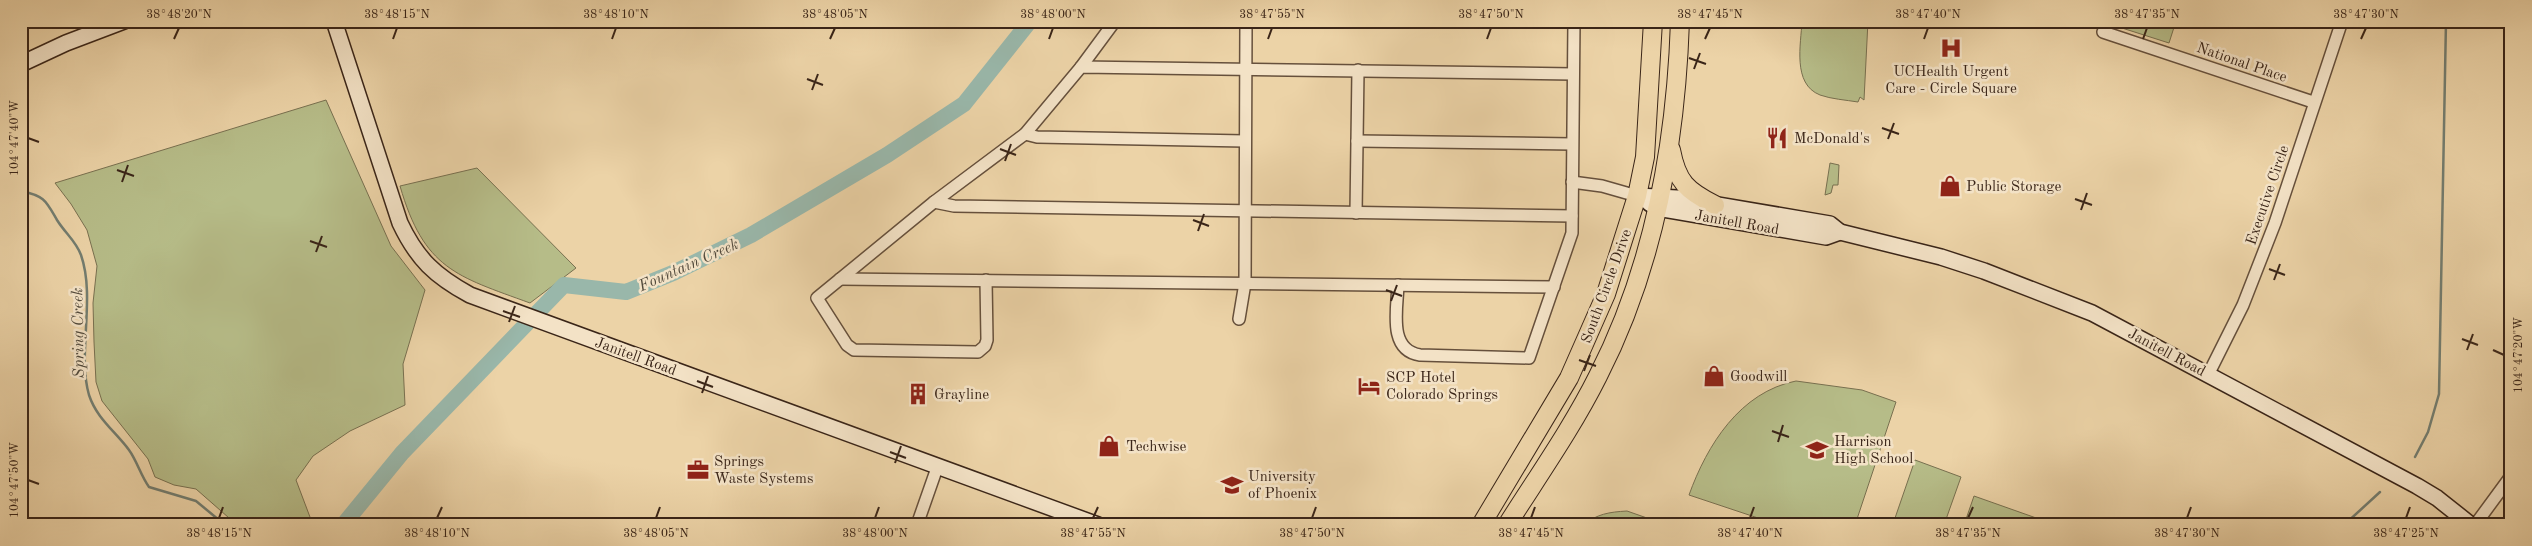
<svg xmlns="http://www.w3.org/2000/svg" width="2532" height="546" font-family="'Old Standard TT',serif">
<style>
.green{fill:#b6bc88;stroke:#787050}
.lines{fill:none;stroke-linecap:round;stroke-linejoin:round}
.stream{stroke:#737d70;stroke-width:2.5}
.river{stroke:#99b7aa;stroke-width:16}
.street-casing{stroke:#66503c;stroke-width:14}
.secondary-casing{stroke:#3a2518;stroke-width:18}
.primary-casing{stroke:#3a2518;stroke-width:20}
.street{stroke:#f3e2c6;stroke-width:11}
.secondary{stroke:#f3e2c6;stroke-width:15}
.primary{stroke:#ecd3a7;stroke-width:18}
.ticks{fill:none;stroke:#3a2518;stroke-width:2}
.labels{text-anchor:middle;stroke-width:5;stroke-linejoin:round;paint-order:stroke}
.street-label{font-size:15px;fill:#3a2518;stroke:#f3e2c6}
.poi-label{font-size:15px;fill:#3a2518;stroke:#f3e2c6;text-anchor:start}
.water-label{font-size:16px;font-style:italic;fill:#524a3c;stroke:#f3e2c6}
.neatline{fill:none;stroke:#3a2518;stroke-width:2}
.ticks-label{font-size:12px;text-anchor:middle;fill:#3a2518}
</style>
<rect width="100%" height="100%" fill="#ecd3a7"/>
<filter id="stains"><feTurbulence type="fractalNoise" baseFrequency=".004" numOctaves="4"/><feColorMatrix values="0 0 0 0 .2 0 0 0 0 .09 0 0 0 0 .02 0 0 0 .5 -.17"/></filter>
<radialGradient id="worn" r=".72"><stop offset=".6" stop-color="#630" stop-opacity="0"/><stop offset="1" stop-color="#630" stop-opacity=".3"/></radialGradient>
<g class="green">
<path d="M1802,21H1868L1864,100L1860,97L1858,102C1846,100 1831,99 1820,95C1792,84 1801,44 1802,21Z"/>
<path d="M2100,21H2176L2169,43Z"/>
<path d="M326,100L391,246L425,290L403,364L405,405L350,431L313,456L296,480L313,525H237L196,489L174,485L155,477L148,459L102,401L96,382L94,342L93,303L97,266L87,230L71,204L55,183Z"/>
<path d="M1830,163L1839,165L1838,185H1833L1831,193L1825,195Z"/>
<path d="M477,168L576,268L530,303C456,276 424,269 400,186Z"/>
<path d="M1796,381L1862,390L1896,402L1855,525H1779L1689,495C1707,445 1740,392 1796,381Z"/>
<path d="M1915,460L1961,477L1944,525H1904L1894,521Z"/>
<path d="M1974,496L2056,525H1964Z"/>
<path d="M1627,511L1667,525H1583C1597,514 1609,512 1627,511Z"/>
</g>
<g class="lines">
<g class="stream">
<path d="M21,191C45,196 46,201 57,220C65,233 76,241 81,255C96,298 77,354 89,395C97,419 115,431 129,450C137,461 141,476 149,487L196,501L225,525"/>
<path d="M2415,457L2428,432L2439,394L2446,21"/>
<path d="M2344,525L2380,492"/>
</g>
<path class="river" d="M343,525L402,453L564,285L626,292L673,273L751,235L887,155L964,104L1030,21"/>
<g class="street-casing">
<g id="street">
<path d="M2103,32L2313,102"/>
<path d="M1081,67L1115,21"/>
<path d="M1025,134L1037,137L1245,141"/>
<path d="M1357,141L1572,144"/>
<path d="M1572,182L1602,186L1637,196"/>
<path d="M934,202L954,206L1572,216"/>
<path d="M1356,213L1358,70"/>
<path d="M840,279L1554,287"/>
<path d="M986,280L987,340L985,346L978,352L854,350L847,345L817,298L934,202L1025,134L1081,67L1573,74"/>
<path d="M1398,285C1397,310 1388,350 1420,355L1529,358L1572,233L1574,21"/>
<path d="M1239,319L1245,283L1246,21"/>
<path d="M2209,373L2243,305L2275,223L2342,21"/>
<path d="M758,525H778"/>
<path d="M917,525L938,465"/>
<path d="M2475,525L2511,476"/>
</g>
</g>
<g class="secondary-casing">
<g id="secondary">
<path d="M334,21L400,223C417,259 435,276 470,295L1098,525"/>
<path d="M21,64L66,43L124,21"/>
<path d="M1637,196L1677,198L1830,224L1840,232L1941,257L1984,271L2092,313L2417,486L2437,498L2471,525"/>
<path d="M1649,203L1657,208L1675,211L1826,237L1840,232"/>
</g>
</g>
<g class="primary-casing">
<g id="primary">
<path d="M1671,150C1677,182 1687,191 1715,205"/>
<path d="M1481,525L1569,378L1606,294L1637,196L1645,157L1653,21"/>
<path d="M1507,525C1538,476 1572,428 1598,376C1654,267 1676,143 1680,21"/>
</g>
</g>
<use href="#street" class="street"/>
<use href="#secondary" class="secondary"/>
<use href="#primary" class="primary"/>
</g>
<path class="ticks" d="M174,39L179,28M393,39L397,28M612,39L616,28M830,39L835,28M1049,39L1053,28M1268,39L1272,28M1487,39L1491,28M1705,39L1710,28M1924,39L1928,28M2143,39L2147,28M2361,39L2366,28M1689,58L1706,64M1694,69L1700,53M807,79L823,85M812,90L818,74M1882,128L1899,134M28,138L39,142M1888,139L1894,123M1000,149L1016,155M1005,161L1011,144M117,170L134,176M122,182L128,165M2075,199L2092,205M2081,210L2087,193M1193,220L1209,226M1198,231L1204,214M310,241L327,247M316,252L322,236M2269,269L2285,275M2274,280L2280,264M1386,290L1402,296M1391,301L1397,285M503,311L520,317M509,322L515,306M2462,339L2478,345M2467,350L2473,334M2493,350L2504,355M1579,360L1596,366M1584,371L1590,355M697,381L713,387M702,393L708,376M1772,431L1789,437M1778,442L1783,425M890,452L906,458M895,463L901,446M28,480L39,484M219,518L223,507M437,518L442,507M656,518L660,507M875,518L879,507M1093,518L1098,507M1312,518L1316,507M1531,518L1535,507M1750,518L1754,507M1968,518L1973,507M2187,518L2191,507M2406,518L2410,507"/>
<defs>
<g id="hospital-bare" transform="scale(1.725)"><path d="M-5-5h3v3.5h4V-5h3V5h-3V1.5h-4V5h-3Z" fill="#8f2418" stroke="#f3e2c6" stroke-width="2.5" paint-order="stroke"/></g>
<g id="restaurant-bare" transform="scale(1.725)"><path d="M-5-6h1v4h1v-4h1v4h1v-4h1v5L-1.5 .5V6h-2V.5L-5-1ZM5-6V6H3V1.5H1.5Q1.5-4 5-6Z" fill="#8f2418" stroke="#f3e2c6" stroke-width="2.5" paint-order="stroke"/></g>
<g id="shop-bare" transform="scale(1.725)"><path d="M-5-2.5h2.3a2.7 3.5 0 0 1 5.4 0H5L5.5 6h-11ZM-1.5-2.5h3a1.5 2.3 0 0 0-3 0Z" fill="#8f2418" stroke="#f3e2c6" stroke-width="2.5" paint-order="stroke"/></g>
<g id="hotel-bare" transform="scale(1.725)"><path d="M-6-4.5h1.5V1H6V5H4.5V3h-9V5H-6ZM-4 0a1.8 1.8 0 1 1 3.6 0ZM.5 0V-2.5h3Q6-2.5 6 0Z" fill="#8f2418" stroke="#f3e2c6" stroke-width="2.5" paint-order="stroke"/></g>
<g id="building-bare" transform="scale(1.725)"><path d="M-4-6H4V6H1V3H-1V6H-4ZM-2.5-4.3h1.7v1.8h-1.7ZM.8-4.3h1.7v1.8H.8ZM-2.5-1h1.7V.8h-1.7ZM.8-1h1.7V.8H.8Z" fill="#8f2418" stroke="#f3e2c6" stroke-width="2.5" paint-order="stroke"/></g>
<g id="school-bare" transform="scale(1.725)"><path d="M0-5L7-2L0 1L-7-2ZM-4 1L0 2.5L4 1V4Q0 6-4 4Z" fill="#8f2418" stroke="#f3e2c6" stroke-width="2.5" paint-order="stroke"/></g>
<g id="office-bare" transform="scale(1.725)"><path d="M-6-3h4V-5.5h4V-3h4V5H-6ZM-1-4.5V-3h2v-1.5ZM-6 0V1H6V0Z" fill="#8f2418" stroke="#f3e2c6" stroke-width="2.5" paint-order="stroke"/></g>
<g id="university-bare" transform="scale(1.725)"><path d="M0-5L7-2L0 1L-7-2ZM-4 1L0 2.5L4 1V4Q0 6-4 4Z" fill="#8f2418" stroke="#f3e2c6" stroke-width="2.5" paint-order="stroke"/></g>
</defs>
<g fill-rule="evenodd">
<use href="#hospital-bare" x="1951" y="48"/>
<use href="#restaurant-bare" x="1777" y="138"/>
<use href="#shop-bare" x="1950" y="186"/>
<use href="#shop-bare" x="1714" y="376"/>
<use href="#hotel-bare" x="1369" y="386"/>
<use href="#building-bare" x="918" y="394"/>
<use href="#shop-bare" x="1109" y="446"/>
<use href="#school-bare" x="1817" y="450"/>
<use href="#office-bare" x="698" y="470"/>
<use href="#university-bare" x="1232" y="485"/>
</g>
<g class="labels">
<g class="street-label">
<text transform="translate(2242 62) rotate(19)" y="5">National Place</text>
<text transform="translate(2267 195) rotate(-71)" y="5">Executive Circle</text>
<text transform="translate(1737 222) rotate(10)" y="5">Janitell Road</text>
<text transform="translate(1606 286) rotate(-70)" y="5">South Circle Drive</text>
<text transform="translate(2167 352) rotate(28)" y="5">Janitell Road</text>
<text transform="translate(636 356) rotate(20)" y="5">Janitell Road</text>
</g>
<g class="poi-label">
<text x="1951" y="76" text-anchor="middle">UCHealth Urgent<tspan x="1951" dy="17">Care - Circle Square</tspan></text>
<text x="1794" y="143">McDonald's</text>
<text x="1966" y="191">Public Storage</text>
<text x="1730" y="381">Goodwill</text>
<text x="1386" y="382">SCP Hotel<tspan x="1386" dy="17">Colorado Springs</tspan></text>
<text x="934" y="399">Grayline</text>
<text x="1834" y="446">Harrison<tspan x="1834" dy="17">High School</tspan></text>
<text x="1126" y="451">Techwise</text>
<text x="714" y="466">Springs<tspan x="714" dy="17">Waste Systems</tspan></text>
<text x="1248" y="481">University<tspan x="1248" dy="17">of Phoenix</tspan></text>
</g>
<g class="water-label">
<text transform="translate(688 264) rotate(-24)" y="6">Fountain Creek</text>
<text transform="translate(77 333) rotate(-91)" y="6">Spring Creek</text>
</g>
</g>
<rect width="2532" height="546" fill="none" stroke="#ecd3a7" stroke-width="55"/>
<rect x="28" y="28" width="2476" height="490" class="neatline"/>
<g class="ticks-label">
<text x="179" y="18">38°48'20"N</text>
<text x="397" y="18">38°48'15"N</text>
<text x="616" y="18">38°48'10"N</text>
<text x="835" y="18">38°48'05"N</text>
<text x="1053" y="18">38°48'00"N</text>
<text x="1272" y="18">38°47'55"N</text>
<text x="1491" y="18">38°47'50"N</text>
<text x="1710" y="18">38°47'45"N</text>
<text x="1928" y="18">38°47'40"N</text>
<text x="2147" y="18">38°47'35"N</text>
<text x="2366" y="18">38°47'30"N</text>
<text transform="translate(14 138) rotate(-90)" y="4">104°47'40"W</text>
<text transform="translate(2518 355) rotate(-90)" y="4">104°47'20"W</text>
<text transform="translate(14 480) rotate(-90)" y="4">104°47'50"W</text>
<text x="219" y="537">38°48'15"N</text>
<text x="437" y="537">38°48'10"N</text>
<text x="656" y="537">38°48'05"N</text>
<text x="875" y="537">38°48'00"N</text>
<text x="1093" y="537">38°47'55"N</text>
<text x="1312" y="537">38°47'50"N</text>
<text x="1531" y="537">38°47'45"N</text>
<text x="1750" y="537">38°47'40"N</text>
<text x="1968" y="537">38°47'35"N</text>
<text x="2187" y="537">38°47'30"N</text>
<text x="2406" y="537">38°47'25"N</text>
</g>
<rect width="100%" height="100%" filter="url(#stains)"/>
<rect width="100%" height="100%" fill="url(#worn)"/>
</svg>
